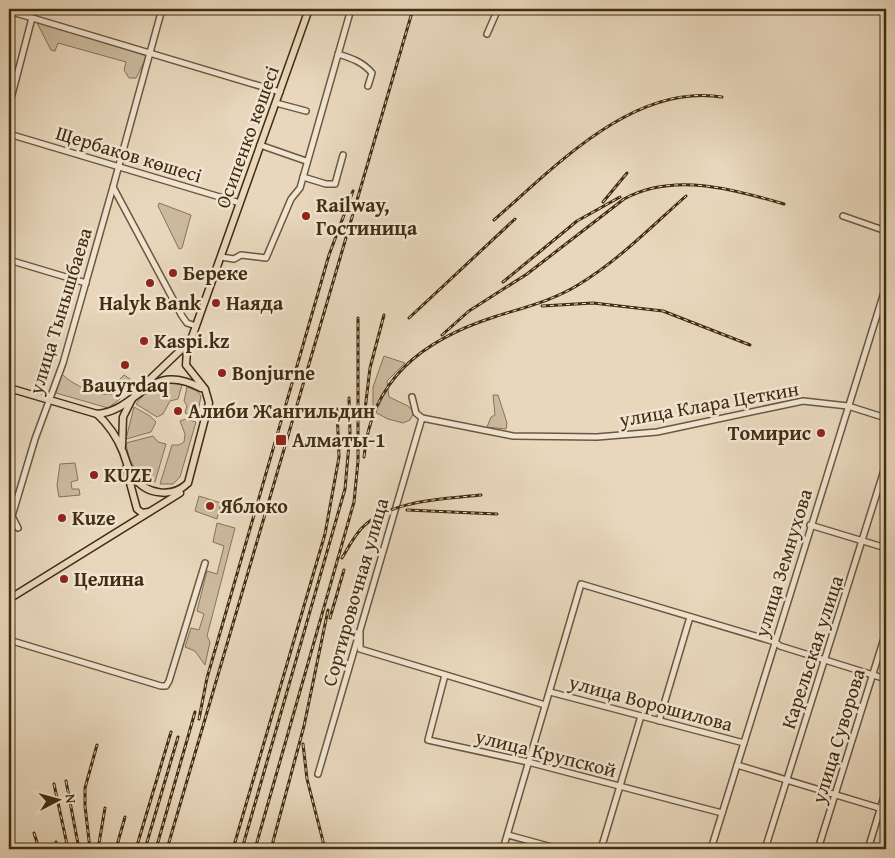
<svg xmlns="http://www.w3.org/2000/svg" width="895" height="858" font-family="'Gentium Book Plus',serif">
<style>
.green{fill:#ccba9f;stroke:#877357}
.lines{fill:none;stroke-linecap:round;stroke-linejoin:round}
.minor-casing{stroke:#6c573a;stroke-width:8}
.major-casing{stroke:#422c0f;stroke-width:9}
.minor{stroke:#f0e5d3;stroke-width:5}
.major{stroke:#e8d7bc;stroke-width:6}
.rail-casing{stroke:#422c0f;stroke-width:3}
.rail{stroke:#f0e5d3;stroke-width:1;stroke-dasharray:4;stroke-linecap:butt}
.poi-dot{fill:#8f2418;stroke:#f0e5d3;stroke-width:2}
.labels{text-anchor:middle;stroke-width:5;stroke-linejoin:round;paint-order:stroke}
.street-label{font-size:20px;fill:#422c0f;stroke:#f0e5d3}
.poi-label{font-size:20px;font-weight:bold;fill:#422c0f;stroke:#f0e5d3;text-anchor:start}
</style>
<rect width="100%" height="100%" fill="#e8d7bc"/>
<filter id="stains"><feTurbulence type="fractalNoise" baseFrequency=".004" numOctaves="4"/><feColorMatrix values="0 0 0 0 .2 0 0 0 0 .09 0 0 0 0 .02 0 0 0 .5 -.17"/></filter>
<radialGradient id="worn" r=".72"><stop offset=".6" stop-color="#630" stop-opacity="0"/><stop offset="1" stop-color="#630" stop-opacity=".3"/></radialGradient>
<g class="green">
<path d="M36,21L147,56L136,78H129L124,70L126,62L58,43L55,51L51,50Z"/>
<path d="M159,203L191,215L182,248L179,249L158,206Z"/>
<path d="M384,356L405,363L387,381L389,397L408,406L414,412L410,420L403,423L388,419L373,411V387Z"/>
<path d="M62,374C71,384 99,397 112,394L115,384L124,375L130,379L120,399L108,408L56,393Z"/>
<path d="M173,383L182,385L178,399L170,401L163,414L157,417L136,404C145,391 157,384 173,383Z"/>
<path d="M187,387L197,391L201,396L197,417L185,413L187,406L184,401Z"/>
<path d="M493,395H498L507,423L506,429L487,427L491,417L495,415Z"/>
<path d="M134,407L150,416L156,422L151,432L126,439Z"/>
<path d="M186,419L196,422L180,477L173,484H160L172,445H179L184,442L185,434L180,421Z"/>
<path d="M153,436L158,442L166,444L155,482C136,475 129,463 126,443Z"/>
<path d="M75,463L78,480L71,482L72,489H79L80,495L59,497L57,485L60,464Z"/>
<path d="M199,496L221,503L217,519L195,511Z"/>
<path d="M217,523L235,528L207,636L210,642L205,665L195,651L185,647L191,628L199,630L204,614L197,611L207,571L217,574L224,546L213,542Z"/>
</g>
<g class="lines">
<g class="minor-casing">
<g id="minor">
<path d="M162,9L113,187L182,316L187,323L196,326"/>
<path d="M9,11L280,92"/>
<path d="M487,34L498,9"/>
<path d="M338,54C351,58 363,62 372,73L368,86"/>
<path d="M276,103L306,111"/>
<path d="M9,106L32,18"/>
<path d="M9,134L240,203"/>
<path d="M260,145L306,161"/>
<path d="M303,177L326,184H335L343,155"/>
<path d="M843,216L886,231"/>
<path d="M221,257L234,259L241,255L266,258L291,199L300,188L351,9"/>
<path d="M9,260L86,283"/>
<path d="M412,397L416,413L422,418L513,436L597,437L657,432L803,401L848,406L886,418"/>
<path d="M810,525L886,548"/>
<path d="M18,528L12,516L35,439L63,363L113,187"/>
<path d="M360,633V649L545,705"/>
<path d="M9,640L161,686H166L169,681L205,563"/>
<path d="M445,675L428,740L528,762L722,813"/>
<path d="M550,692L744,743"/>
<path d="M659,721L690,617"/>
<path d="M737,765L886,810"/>
<path d="M318,774L422,418"/>
<path d="M508,835L559,849"/>
<path d="M503,849L581,584L775,642L780,646L886,679"/>
<path d="M601,849L641,716"/>
<path d="M711,849L886,286"/>
<path d="M765,849L886,464"/>
<path d="M818,849L886,632"/>
<path d="M868,849L886,790"/>
</g>
</g>
<g class="major-casing">
<g id="major">
<path d="M142,387L187,344"/>
<path d="M9,388L97,414C140,410 147,360 201,388"/>
<path d="M97,414C109,425 117,437 123,452C126,460 128,470 134,477C146,495 173,498 188,483L209,403L205,389L186,365L187,351L309,9"/>
<path d="M122,446L123,417L132,399"/>
<path d="M126,468L137,509L142,513L149,512"/>
<path d="M9,599L180,493"/>
</g>
</g>
<use href="#minor" class="minor"/>
<use href="#major" class="major"/>
<g class="rail-casing">
<g id="rail">
<path d="M603,202L627,173"/>
<path d="M494,220C556,166 633,83 722,97"/>
<path d="M503,282L577,221L620,197"/>
<path d="M542,306L593,303L663,311L750,345"/>
<path d="M409,318L515,219"/>
<path d="M442,335L469,311L527,274L624,199C673,172 733,189 784,204"/>
<path d="M364,418L370,368L384,315"/>
<path d="M364,457C371,379 423,340 494,317C522,308 552,301 578,285C618,261 651,227 686,196"/>
<path d="M407,510L497,514"/>
<path d="M342,558C348,548 353,538 361,529C387,500 445,499 481,495"/>
<path d="M330,618L344,570"/>
<path d="M199,719L207,678L329,255L353,191"/>
<path d="M303,744L307,779L325,849"/>
<path d="M66,781L79,849"/>
<path d="M54,784L68,849"/>
<path d="M34,833L39,849"/>
<path d="M56,842L58,849"/>
<path d="M90,849L85,806V788L97,745"/>
<path d="M98,849L105,808"/>
<path d="M116,849L125,817"/>
<path d="M136,849L171,732"/>
<path d="M145,849L178,737"/>
<path d="M156,849L195,712"/>
<path d="M167,849L413,9"/>
<path d="M233,849L325,534L339,457L337,409"/>
<path d="M242,849L345,489L350,433L349,398"/>
<path d="M255,849L354,502L358,461V318"/>
<path d="M271,849L304,726L328,610"/>
</g>
</g>
<use href="#rail" class="rail"/>
</g>
<g class="poi-dot">
<circle cx="306" cy="216" r="5"/>
<circle cx="173" cy="273" r="5"/>
<circle cx="150" cy="283" r="5"/>
<circle cx="216" cy="303" r="5"/>
<circle cx="144" cy="341" r="5"/>
<circle cx="125" cy="365" r="5"/>
<circle cx="222" cy="373" r="5"/>
<circle cx="178" cy="411" r="5"/>
<circle cx="821" cy="433" r="5"/>
<rect x="275" y="434" width="12" height="12" rx="2.5"/>
<circle cx="94" cy="475" r="5"/>
<circle cx="210" cy="506" r="5"/>
<circle cx="62" cy="518" r="5"/>
<circle cx="64" cy="579" r="5"/>
</g>
<g class="labels">
<g class="street-label">
<text transform="translate(247 137) rotate(-70)" y="7">Осипенко көшесі</text>
<text transform="translate(129 154) rotate(17)" y="7">Щербаков көшесі</text>
<text transform="translate(60 311) rotate(-73)" y="7">улица Тынышбаева</text>
<text transform="translate(709 404) rotate(-10)" y="7">улица Клара Цеткин</text>
<text transform="translate(783 563) rotate(-73)" y="7">улица Земнухова</text>
<text transform="translate(355 592) rotate(-74)" y="7">Сортировочная улица</text>
<text transform="translate(812 652) rotate(-72)" y="7">Карельская улица</text>
<text transform="translate(651 703) rotate(15)" y="7">улица Ворошилова</text>
<text transform="translate(838 736) rotate(-73)" y="7">улица Суворова</text>
<text transform="translate(546 753) rotate(14)" y="7">улица Крупской</text>
</g>
<g class="poi-label">
<text x="316" y="212">Railway,<tspan x="316" dy="23">Гостиница</tspan></text>
<text x="183" y="280">Береке</text>
<text x="150" y="310" text-anchor="middle">Halyk Bank</text>
<text x="226" y="310">Наяда</text>
<text x="154" y="348">Kaspi.kz</text>
<text x="232" y="380">Bonjurne</text>
<text x="125" y="392" text-anchor="middle">Bauyrdaq</text>
<text x="188" y="418">Алиби Жангильдин</text>
<text x="811" y="440" text-anchor="end">Томирис</text>
<text x="292" y="447">Алматы-1</text>
<text x="104" y="482">KUZE</text>
<text x="220" y="513">Яблоко</text>
<text x="72" y="525">Kuze</text>
<text x="74" y="586">Целина</text>
</g>
</g>
<rect width="895" height="858" fill="none" stroke="#e8d7bc" stroke-width="30"/>
<rect x="10" y="10" width="875" height="838" fill="none" stroke="#422c0f" stroke-width="2.5"/>
<rect x="15" y="15" width="865" height="828" fill="none" stroke="#422c0f"/>
<g transform="translate(58 800) rotate(84)" stroke="#f0e5d3" stroke-width="4" paint-order="stroke">
<path d="M0-4L9 19L0 12L-9 19Z" fill="#422c0f"/>
<text y="-8" font-size="14" font-weight="bold" text-anchor="middle" fill="#422c0f">N</text>
</g>
<rect width="100%" height="100%" filter="url(#stains)"/>
<rect width="100%" height="100%" fill="url(#worn)"/>
</svg>
